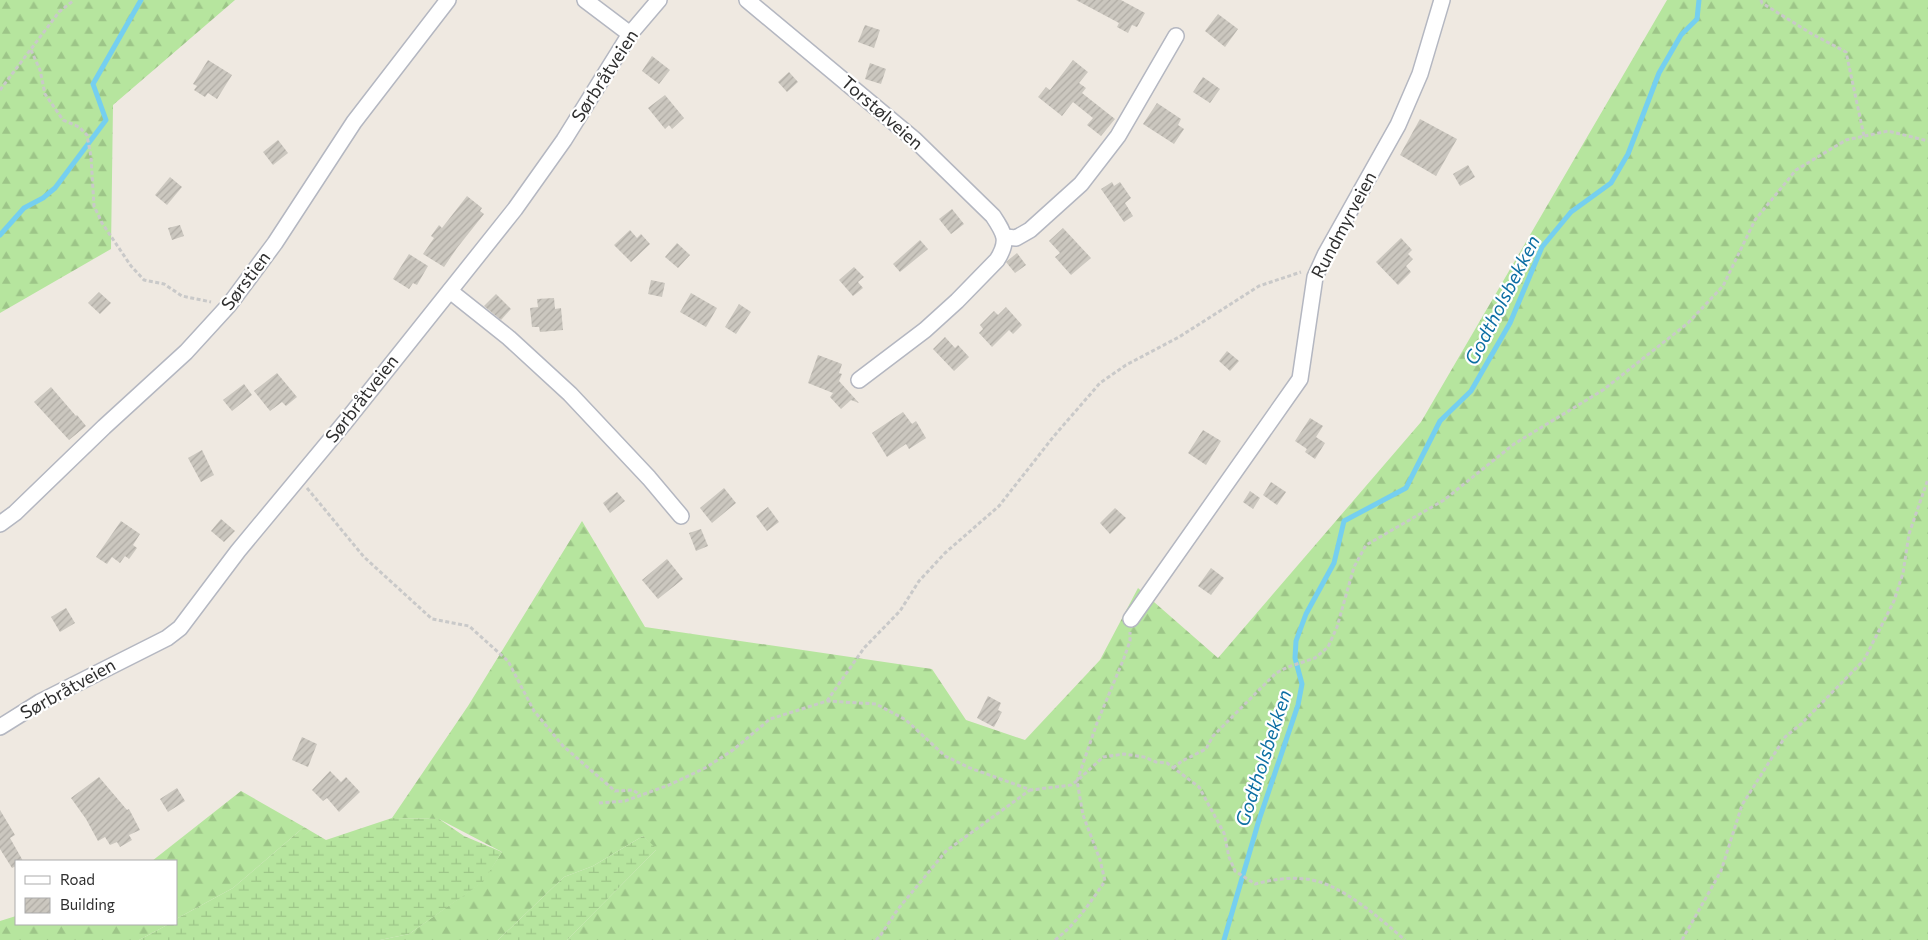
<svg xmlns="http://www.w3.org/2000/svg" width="1928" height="940" font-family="Commissioner,sans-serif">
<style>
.forest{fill:url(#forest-firs)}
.wetland{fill:url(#wetland-marsh)}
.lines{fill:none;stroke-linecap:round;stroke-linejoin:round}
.stream{stroke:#75cff0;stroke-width:5}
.building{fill:url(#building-hatch)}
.minor-casing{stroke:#b4b7c1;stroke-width:18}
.path{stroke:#c9c9c9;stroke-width:3;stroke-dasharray:4 2.5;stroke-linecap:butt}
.minor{stroke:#fff;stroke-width:15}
.labels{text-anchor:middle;stroke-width:4.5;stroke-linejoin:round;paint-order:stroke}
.street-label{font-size:18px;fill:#2e2e2e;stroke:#fff}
.water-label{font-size:19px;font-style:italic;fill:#0d6fa3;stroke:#fff}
</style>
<defs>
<pattern id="forest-firs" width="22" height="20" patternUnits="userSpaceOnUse" patternTransform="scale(1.25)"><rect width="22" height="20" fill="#b6e59e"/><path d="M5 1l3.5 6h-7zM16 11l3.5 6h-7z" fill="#9dc588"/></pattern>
<pattern id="wetland-marsh" width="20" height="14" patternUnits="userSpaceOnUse" patternTransform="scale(1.25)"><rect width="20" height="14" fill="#b6e59e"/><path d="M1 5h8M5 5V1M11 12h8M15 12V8" fill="none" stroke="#9dc588"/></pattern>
<pattern id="building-hatch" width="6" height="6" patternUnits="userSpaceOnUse" patternTransform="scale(1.25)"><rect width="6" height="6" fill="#cbc7bf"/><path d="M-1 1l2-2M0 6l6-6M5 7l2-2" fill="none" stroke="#afaba4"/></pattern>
</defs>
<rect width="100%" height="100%" fill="#efe9e1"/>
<g class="forest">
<path d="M0,0H235L113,105L111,249L0,313Z"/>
<path d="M1667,0H1928V940H567L656,850L643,836L593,866L564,877L498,940H380L409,934L482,882L502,852L439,819L392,818L468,706L582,521L645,627L932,669L966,720L1025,740L1100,660L1138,588L1218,658L1421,422Z"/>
<path d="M241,791L304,827L233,888L176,919V861H152Z"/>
<path d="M16,916V924H169L139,940H0V921Z"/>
</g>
<g class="wetland">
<path d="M392,818L439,819L464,836L502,852L483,882L409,934L380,940H139L169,924H176V919L233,888L304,827L326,840Z"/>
<path d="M643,836L657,849L567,940H498L564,877L593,866Z"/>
</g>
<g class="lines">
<g class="stream">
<path d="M0,235L24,208L43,198L55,188L106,120L93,84L141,0"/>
<path d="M1224,940L1259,820L1298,705L1302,684L1295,658L1296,641L1306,614L1334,563L1344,521L1406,488L1440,421L1471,391L1510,323L1542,247L1571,212L1611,183L1628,154L1659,73L1681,35L1697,19L1699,0"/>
</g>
</g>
<g class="building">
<path d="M1076,0H1121L1145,13L1137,27L1132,25L1128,33L1117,27L1119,23Z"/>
<path d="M1218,14L1238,29L1225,47L1205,31Z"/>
<path d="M865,25L880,30L874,48L858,42Z"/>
<path d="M652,56L670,70L659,84L642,71Z"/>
<path d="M208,60L232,75L217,99L208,93L205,97L194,90L197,86L193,84Z"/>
<path d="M1073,60L1088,72L1079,83L1086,88L1082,93L1115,119L1101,136L1087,125L1093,118L1073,102L1062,116L1038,97L1046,87L1050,90Z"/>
<path d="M870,63L886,69L881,84L865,79Z"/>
<path d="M789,72L798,82L787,92L778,82Z"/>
<path d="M1203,77L1220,89L1210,103L1193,92Z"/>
<path d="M665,95L684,118L672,129L669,125L665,129L648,108Z"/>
<path d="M1157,103L1181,119L1178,125L1184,129L1174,144L1143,124Z"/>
<path d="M1420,119L1457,139L1436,176L1400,155Z"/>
<path d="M278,140L288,153L273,165L263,152Z"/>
<path d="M1468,165L1475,177L1460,186L1453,174Z"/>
<path d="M170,177L182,187L167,205L155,195Z"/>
<path d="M1112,182L1114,186L1120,182L1131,198L1125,203L1133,216L1124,222L1101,189Z"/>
<path d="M467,196L482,208L480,211L484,214L457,248L444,267L423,254L434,238L431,236L439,225L442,228Z"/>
<path d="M952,209L964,224L951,234L939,219Z"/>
<path d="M180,225L184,236L172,240L168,228Z"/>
<path d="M1063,228L1091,258L1071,275L1055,257L1060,253L1049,241Z"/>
<path d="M630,230L637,238L641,234L650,244L631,262L614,245Z"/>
<path d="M1401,238L1412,250L1408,254L1413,259L1406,266L1411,272L1398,285L1376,262Z"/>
<path d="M920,240L928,249L900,272L893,264Z"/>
<path d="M677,243L690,255L678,268L665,257Z"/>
<path d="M1017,253L1026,265L1015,273L1006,262Z"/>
<path d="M409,254L428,266L417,285L413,283L409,289L393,279Z"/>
<path d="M854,267L864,277L858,282L863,288L853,296L839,280Z"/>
<path d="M651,280L665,283L662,297L648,294Z"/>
<path d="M99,292L111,303L100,314L88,303Z"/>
<path d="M691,293L717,308L706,327L680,312Z"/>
<path d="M496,294L511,309L501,320L484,306Z"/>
<path d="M554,298L555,309L561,308L563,330L540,332L539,327H532L530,308L538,307L537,299Z"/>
<path d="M739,304L751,312L736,334L725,327Z"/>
<path d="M1006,307L1022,325L1013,334L1009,330L992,347L979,333L983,329L980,325L994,311L998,315Z"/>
<path d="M945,337L955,348L958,345L969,357L954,371L933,349Z"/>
<path d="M1227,351L1239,361L1230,371L1219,361Z"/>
<path d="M818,355L842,364L839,373L842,374L839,381L859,403L851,400L841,409L830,397L833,393L808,383Z"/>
<path d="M277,373L297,397L286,406L282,402L270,411L254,391Z"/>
<path d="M244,384L252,395L232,411L223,400Z"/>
<path d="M51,387L76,416L77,415L86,426L69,440L34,402Z"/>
<path d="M903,412L912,424L916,421L926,438L909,449L906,444L887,457L872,433Z"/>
<path d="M1310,418L1323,426L1316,437L1325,443L1315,459L1305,452L1307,449L1295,441Z"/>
<path d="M1203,430L1221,441L1206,465L1188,453Z"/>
<path d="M202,450L214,475L201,482L188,458Z"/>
<path d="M1271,482L1286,492L1277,505L1263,495Z"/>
<path d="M724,488L736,503L712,523L700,508Z"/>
<path d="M1250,491L1260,498L1253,509L1243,502Z"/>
<path d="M617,492L625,501L610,513L603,503Z"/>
<path d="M768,507L779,522L767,531L756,516Z"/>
<path d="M1115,508L1126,518L1110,534L1100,523Z"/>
<path d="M221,519L235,531L224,542L211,531Z"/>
<path d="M121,521L140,534L133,545L137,548L129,559L125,556L120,563L112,557L107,564L96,557Z"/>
<path d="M701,529L708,546L696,551L689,533Z"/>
<path d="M667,559L683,579L658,599L642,580Z"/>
<path d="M1211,568L1224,578L1211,595L1198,586Z"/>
<path d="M66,608L75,623L60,632L51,617Z"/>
<path d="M988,696L1001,703L998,710L1002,712L994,727L977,718Z"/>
<path d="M302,737L317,744L308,767L292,760Z"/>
<path d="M330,771L341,782L346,777L360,792L339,812L327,798L323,801L312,790Z"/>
<path d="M99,777L127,810L129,809L140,830L129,835L132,840L120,847L117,842L110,845L105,837L98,841L86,819L71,798Z"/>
<path d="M177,788L185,801L168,812L160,799Z"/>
<path d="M0,810L15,835L10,838L23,861H16V866L12,868L0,849Z"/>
</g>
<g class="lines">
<g class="minor-casing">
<g id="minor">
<path d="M585,0L630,34"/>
<path d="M747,0L915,140L993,216C1005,234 1009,241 997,260L957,301L925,330L859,380"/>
<path d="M1005,237L1016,238L1030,230L1081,184L1118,136L1176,36"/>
<path d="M450,291L509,338L570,394L649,478L681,516"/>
<path d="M0,524L15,513L104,427L186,352L229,305L275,243L354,122L448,0"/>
<path d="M1131,619L1300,379L1315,277L1325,255L1398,125L1420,74L1442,0"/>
<path d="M0,727L40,702L167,638L180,628L238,551L346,421L515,209L564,140L630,34L659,0"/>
</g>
</g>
<g class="path">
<path d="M1761,0L1762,3L1812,34L1846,52L1864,136"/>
<path d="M31,50L40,70L45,94L63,120L79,127L87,135L91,157L94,206L102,223L131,266L144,280L164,284L182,296L211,302"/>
<path d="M0,90L59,12L74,0"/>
<path d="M307,488L364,557L432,619L469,626L508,661L534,711L563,746L615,791L633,790L640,795"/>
<path d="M827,701L864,648L900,611L919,581L945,553L999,506L1054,436L1100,383L1126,365L1179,337L1259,286L1301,272"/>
<path d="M1173,768L1182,761L1206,749L1213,736L1276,673L1288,667L1315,658L1328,647L1337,627L1354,567L1366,545L1444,500L1514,444L1603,390L1688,323L1723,286L1755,220L1796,170L1846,140L1888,131L1928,141"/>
<path d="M599,803L625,801L669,785L705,768L733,750L770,719L827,701L876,704L906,720L945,756L970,768L1031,790L1071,785L1077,781L1103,757L1124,754L1144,757L1156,762L1167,763L1199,787L1224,833L1229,857L1235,871L1255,884C1271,880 1288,877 1305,879C1340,882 1379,918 1405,940"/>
<path d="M876,940L880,936L898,909L923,879L946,851L1030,790"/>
<path d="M1055,940C1076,924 1090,903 1105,881L1100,860L1083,815L1077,781L1097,723L1124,658L1130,641V632"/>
<path d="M1682,940L1721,871L1742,805L1785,737L1801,724L1864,660L1894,601L1903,573L1909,534L1928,479"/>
</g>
<use href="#minor" class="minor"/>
</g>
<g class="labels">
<g class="street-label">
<text transform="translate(605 76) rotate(-57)" y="6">Sørbråtveien</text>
<text transform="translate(882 113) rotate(41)" y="6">Torstølveien</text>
<text transform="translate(1344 225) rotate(-62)" y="6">Rundmyrveien</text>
<text transform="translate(246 281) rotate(-53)" y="6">Sørstien</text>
<text transform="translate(362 399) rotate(-52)" y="6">Sørbråtveien</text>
<text transform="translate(68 689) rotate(-29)" y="6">Sørbråtveien</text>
</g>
<g class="water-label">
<text transform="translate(1502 300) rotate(-63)" y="7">Godtholsbekken</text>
<text transform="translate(1263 758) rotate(-72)" y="7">Godtholsbekken</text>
</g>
</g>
<rect x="15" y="860" width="162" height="65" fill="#ffffff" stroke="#ababab"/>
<rect x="25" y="876" width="25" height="8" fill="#ffffff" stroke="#ababab"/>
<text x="60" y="885" font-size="15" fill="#2e2e2e">Road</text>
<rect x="25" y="898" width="25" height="15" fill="url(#building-hatch)" stroke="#ababab"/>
<text x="60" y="910" font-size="15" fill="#2e2e2e">Building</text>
</svg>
